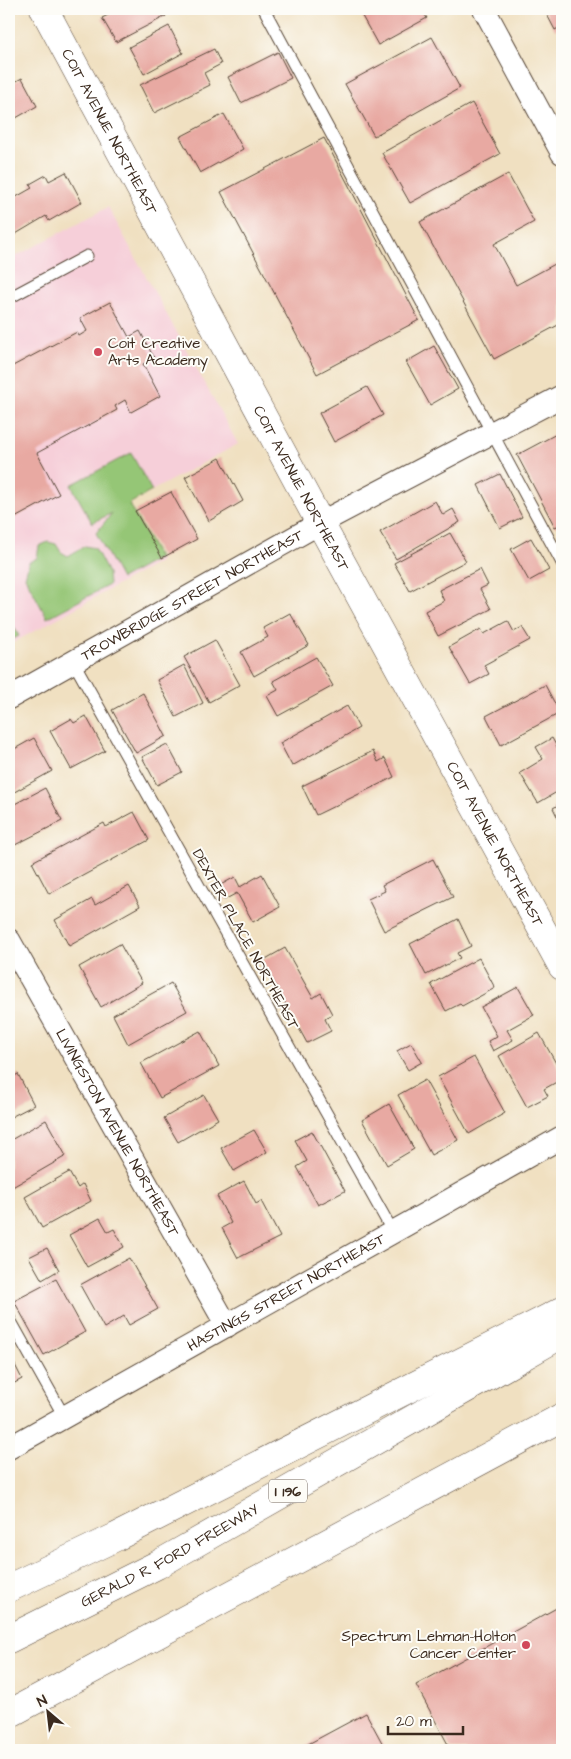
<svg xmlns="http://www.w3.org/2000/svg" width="571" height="1759" font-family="'Architects Daughter',sans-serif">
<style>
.built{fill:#f6cfd9}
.green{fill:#95c676;stroke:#68784a}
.building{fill:#e8a9a2}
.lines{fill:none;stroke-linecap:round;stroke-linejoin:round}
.lane-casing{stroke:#564536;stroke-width:13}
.street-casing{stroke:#564536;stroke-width:24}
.secondary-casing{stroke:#564536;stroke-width:29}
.highway-casing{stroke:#564536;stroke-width:29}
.lane{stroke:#fff;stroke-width:11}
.street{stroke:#fff;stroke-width:22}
.secondary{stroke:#fff;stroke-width:28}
.highway{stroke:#fff;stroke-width:28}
.poi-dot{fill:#d1495b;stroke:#fdfcf7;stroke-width:2}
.labels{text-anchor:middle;stroke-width:4;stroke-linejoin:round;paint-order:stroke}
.shield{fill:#fdfcf7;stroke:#75695f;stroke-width:1}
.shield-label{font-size:14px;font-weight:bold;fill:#3b2a1e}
.street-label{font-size:15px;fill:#3b2a1e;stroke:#fdfcf7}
.poi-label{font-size:15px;fill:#3b2a1e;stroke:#fdfcf7;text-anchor:start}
</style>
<rect width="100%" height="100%" fill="#fdfcf7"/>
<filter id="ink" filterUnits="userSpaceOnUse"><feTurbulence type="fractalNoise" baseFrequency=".02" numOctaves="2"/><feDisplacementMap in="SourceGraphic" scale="10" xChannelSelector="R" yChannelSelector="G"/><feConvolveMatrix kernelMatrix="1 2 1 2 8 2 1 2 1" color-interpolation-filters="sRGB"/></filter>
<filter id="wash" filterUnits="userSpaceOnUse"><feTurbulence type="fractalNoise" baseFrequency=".0096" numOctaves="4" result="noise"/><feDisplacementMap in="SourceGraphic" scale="20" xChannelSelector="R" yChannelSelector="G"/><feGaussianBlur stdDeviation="1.12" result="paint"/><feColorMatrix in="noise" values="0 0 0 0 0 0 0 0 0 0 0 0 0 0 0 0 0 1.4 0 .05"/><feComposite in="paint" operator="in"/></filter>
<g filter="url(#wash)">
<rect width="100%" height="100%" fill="#f0e0c1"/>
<path class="built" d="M108,207L238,444L129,503L161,561L9,645V260Z"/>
<g class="green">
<path d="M131,453L152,491L129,504L159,558L121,579L96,533L112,513L92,523L71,485Z"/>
<path d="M48,542L56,544L61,552L68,556L85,546L95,548L108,573L109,585L47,618L25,577L29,562L37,558L39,546Z"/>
<path d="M9,618L19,636L9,641Z"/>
</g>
<g id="blocks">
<g class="building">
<path d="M120,9H163L166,16L116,42L102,18Z"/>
<path d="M358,9H421L427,18L378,45Z"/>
<path d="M544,9H562V26L555,30Z"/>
<path d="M169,26L183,53L144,74L129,47Z"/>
<path d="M432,37L460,88L374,136L345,84Z"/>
<path d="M214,49L221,64L204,73L210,85L154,113L140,85Z"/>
<path d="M278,52L291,78L241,103L228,77Z"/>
<path d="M22,78L37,106L9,122V85Z"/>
<path d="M472,103L500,154L410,203L382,153Z"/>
<path d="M224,114L243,149L200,173L180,137Z"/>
<path d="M324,138L419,320L317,374L221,192Z"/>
<path d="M66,172L82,202L49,221L46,216L9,238V201L32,188L30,184L46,175L49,181Z"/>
<path d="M508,174L534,222L494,244L516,285L555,264L562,277V323L494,359L420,222Z"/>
<path d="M110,302L129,337L140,331L154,358L143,364L160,396L131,412L125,400L115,406L117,410L37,453L59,494L13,519L9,511V368L77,332L79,336L87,331L80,318Z"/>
<path d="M434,346L458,389L430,405L406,362Z"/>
<path d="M367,387L383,415L334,442L319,413Z"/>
<path d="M562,431V524L555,527L517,455Z"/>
<path d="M220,458L243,501L209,521L185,477Z"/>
<path d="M500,474L522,517L500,528L478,485Z"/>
<path d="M171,492L197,539L162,558L135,511Z"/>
<path d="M435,501L443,515L453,509L460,522L396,559L380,532Z"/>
<path d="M450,533L466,561L410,591L394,563Z"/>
<path d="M531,538L549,570L529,581L511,549Z"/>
<path d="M480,569L488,585L480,589L491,609L438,636L425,611L444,601L439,590Z"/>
<path d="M290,613L309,645L254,676L241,652L268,637L263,628Z"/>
<path d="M508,621L514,632L522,627L530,640L484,665L489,674L470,684L449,647L481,629L484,634Z"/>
<path d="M215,640L240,685L209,702L184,657Z"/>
<path d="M316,657L333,686L278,716L267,696L278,690L273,681Z"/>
<path d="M184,665L203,703L176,717L157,680Z"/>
<path d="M545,685L560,713L501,745L486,716Z"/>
<path d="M143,693L166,736L136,753L112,710Z"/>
<path d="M347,706L359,728L292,766L280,743Z"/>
<path d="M86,716L105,751L71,769L50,731L71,719L74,723Z"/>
<path d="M34,738L52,771L9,795V752Z"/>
<path d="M552,738L562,756V789L538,803L520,773L543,759L536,747Z"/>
<path d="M167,744L182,772L157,785L142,757Z"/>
<path d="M373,751L378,762L385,758L394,777L316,815L302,786Z"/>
<path d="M45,788L62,821L15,845L9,834V807Z"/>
<path d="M562,803V826L553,808Z"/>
<path d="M134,812L149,840L49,894L32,862L104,823L106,827Z"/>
<path d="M433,859L453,897L384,931L368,899L385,891L382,885Z"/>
<path d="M262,874L280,907L253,922L237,893L224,900L217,887L235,877L240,887Z"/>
<path d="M129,886L140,906L69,946L55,920L92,899L95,905Z"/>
<path d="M458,919L471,946L457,953L460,958L426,975L410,944Z"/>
<path d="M120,944L142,983L101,1007L79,967Z"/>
<path d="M285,948L313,998L321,993L332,1014L325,1019L331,1031L307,1043L262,961Z"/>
<path d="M479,958L495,988L462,1006L460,1004L446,1011L431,984Z"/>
<path d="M171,983L187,1011L128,1044L113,1015Z"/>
<path d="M518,987L534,1015L507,1030L513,1040L493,1051L488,1041L497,1036L481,1007Z"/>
<path d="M200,1031L219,1066L160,1098L141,1063Z"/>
<path d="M539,1033L562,1074V1079L544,1089L548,1096L527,1107L499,1056Z"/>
<path d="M411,1043L422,1062L408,1070L397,1051Z"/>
<path d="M474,1057L505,1113L469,1134L438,1077Z"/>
<path d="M18,1074L34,1105L9,1118V1079Z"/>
<path d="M425,1080L458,1140L431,1155L398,1095Z"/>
<path d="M204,1095L218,1119L178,1142L164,1118Z"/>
<path d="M389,1104L414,1149L387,1165L362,1120Z"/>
<path d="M46,1120L66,1156L9,1189V1141Z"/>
<path d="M254,1130L267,1152L234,1171L221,1148Z"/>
<path d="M312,1131L345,1191L318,1205L297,1167L307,1161L295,1140Z"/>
<path d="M69,1172L78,1188L83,1184L91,1201L42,1228L25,1197Z"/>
<path d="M244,1181L256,1204L261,1201L280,1237L238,1258L222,1228L231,1223L217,1196Z"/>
<path d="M100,1218L108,1232L114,1229L124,1247L87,1267L69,1235Z"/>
<path d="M47,1248L59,1270L42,1280L29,1257Z"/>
<path d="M129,1258L158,1309L129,1325L124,1316L104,1328L80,1285Z"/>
<path d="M56,1279L85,1332L44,1355L14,1301Z"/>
<path d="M9,1353L22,1379L9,1386Z"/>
<path d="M562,1605V1750H451L416,1685Z"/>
<path d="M366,1713L386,1750H297Z"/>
</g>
</g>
</g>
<g filter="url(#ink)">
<use href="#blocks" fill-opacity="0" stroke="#564536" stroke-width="1"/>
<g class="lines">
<g class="lane-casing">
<g id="lane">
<path d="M264,9L562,563"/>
<path d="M9,298L87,256"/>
<path d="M73,661L393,1232"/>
<path d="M9,1318L65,1418"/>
</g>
</g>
<g class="street-casing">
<g id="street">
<path d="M484,9L562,153"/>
<path id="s1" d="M9,698L320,523L562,396"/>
<path id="s2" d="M9,940L227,1326"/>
<path id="s3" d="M9,1448L562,1137"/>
</g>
</g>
<g class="secondary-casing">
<g id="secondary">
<path id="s4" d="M44,9L320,523L562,966"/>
</g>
</g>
<g class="highway-casing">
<g id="highway">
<path d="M9,1588L116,1537L562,1311"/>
<path id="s5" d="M9,1639L157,1565L562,1334"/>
<path d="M9,1714L562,1417"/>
</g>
</g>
<use href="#lane" class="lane"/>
<use href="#street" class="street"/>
<use href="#secondary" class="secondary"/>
<use href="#highway" class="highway"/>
</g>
</g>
<g class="poi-dot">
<circle cx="98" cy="352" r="5"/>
<circle cx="526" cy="1645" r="5"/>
</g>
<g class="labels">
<rect class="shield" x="269" y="1479.5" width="38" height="23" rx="4"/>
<g class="shield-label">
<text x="288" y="1496">I 196</text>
</g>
<g class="street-label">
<text dy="5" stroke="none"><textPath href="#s4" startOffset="139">COIT AVENUE NORTHEAST</textPath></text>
<text dy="5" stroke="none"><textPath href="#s4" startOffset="544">COIT AVENUE NORTHEAST</textPath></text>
<text dy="5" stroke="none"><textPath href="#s1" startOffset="210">TROWBRIDGE STREET NORTHEAST</textPath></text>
<text dy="5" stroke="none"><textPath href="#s4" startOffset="949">COIT AVENUE NORTHEAST</textPath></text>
<text transform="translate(246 939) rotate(61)" y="5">DEXTER PLACE NORTHEAST</text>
<text dy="5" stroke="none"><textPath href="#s2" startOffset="221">LIVINGSTON AVENUE NORTHEAST</textPath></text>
<text dy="5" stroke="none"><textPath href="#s3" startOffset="318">HASTINGS STREET NORTHEAST</textPath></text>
<text dy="5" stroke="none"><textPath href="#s5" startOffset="181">GERALD R FORD FREEWAY</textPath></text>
</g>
<g class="poi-label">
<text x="108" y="348">Coit Creative<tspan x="108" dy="17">Arts Academy</tspan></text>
<text x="516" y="1641" text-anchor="end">Spectrum Lehman-Holton<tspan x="516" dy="17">Cancer Center</tspan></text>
</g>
</g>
<rect width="571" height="1759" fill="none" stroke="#fdfcf7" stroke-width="30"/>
<g transform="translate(48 1712) rotate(332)" stroke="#fdfcf7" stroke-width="4" paint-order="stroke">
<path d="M0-4L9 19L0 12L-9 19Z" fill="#3b2a1e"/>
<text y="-8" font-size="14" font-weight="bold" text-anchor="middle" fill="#3b2a1e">N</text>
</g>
<path d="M388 1726v8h75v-8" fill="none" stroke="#3b2a1e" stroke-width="2.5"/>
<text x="396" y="1726" font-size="15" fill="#3b2a1e" stroke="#fdfcf7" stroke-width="4" paint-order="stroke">20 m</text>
</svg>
